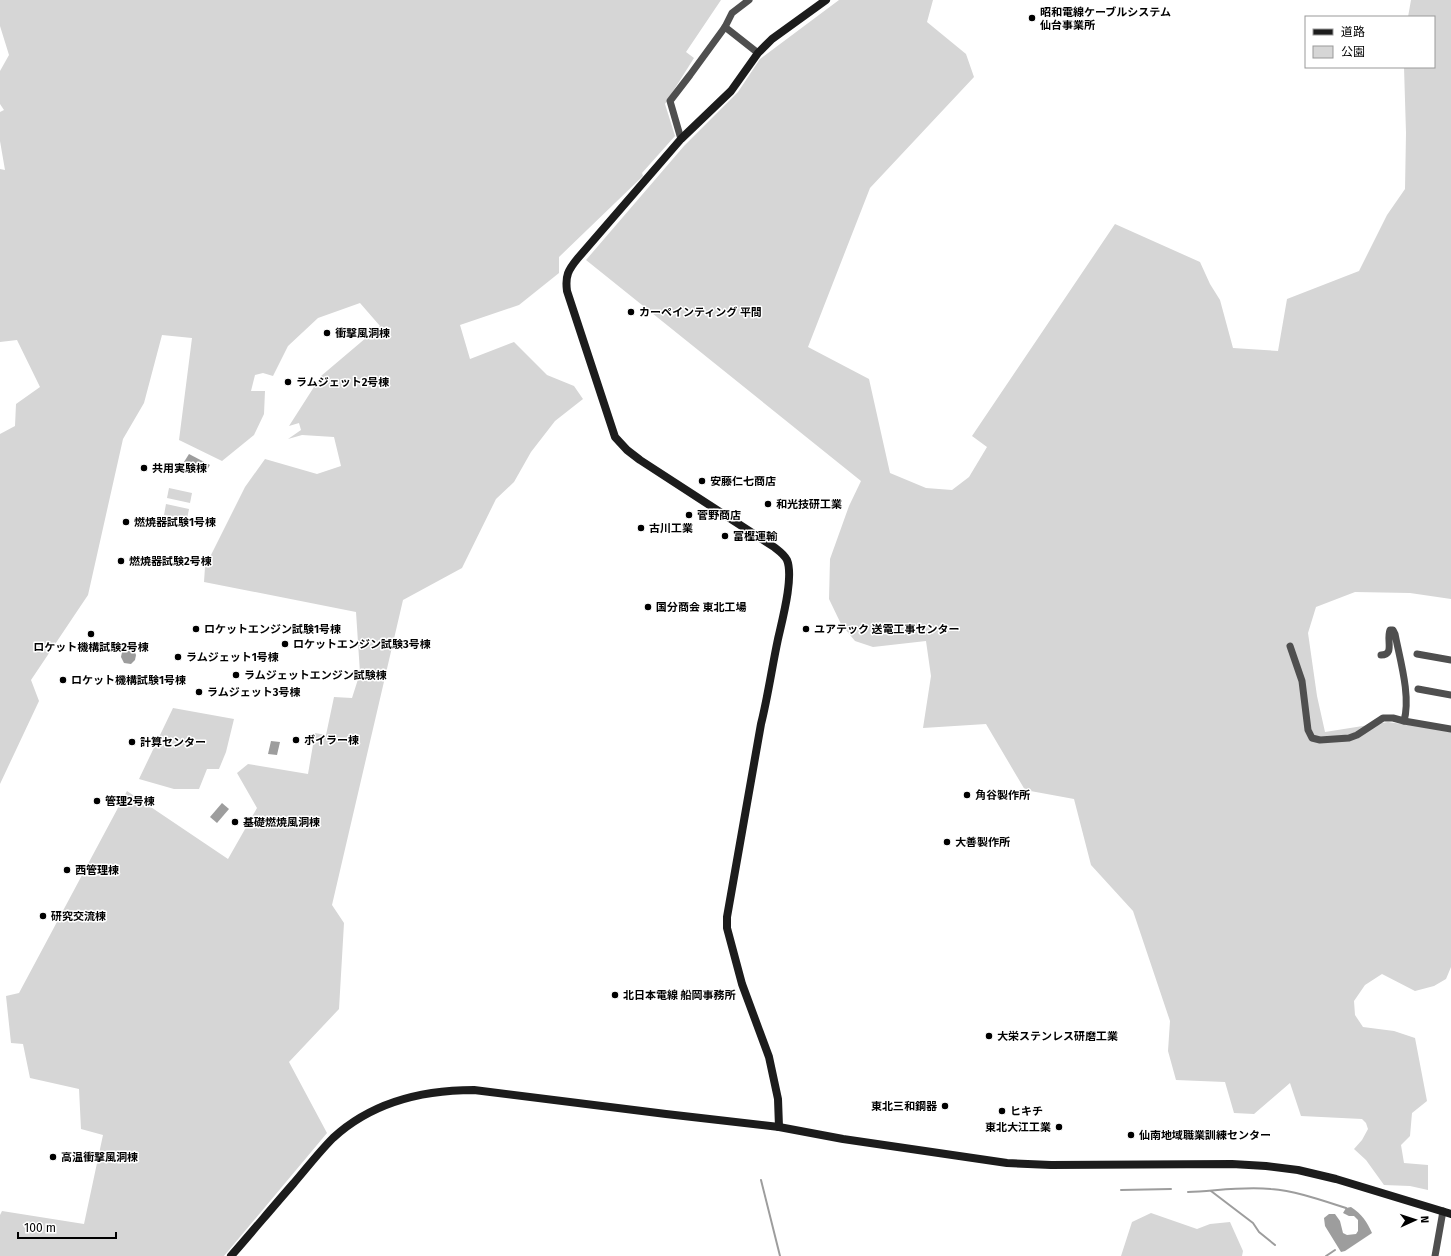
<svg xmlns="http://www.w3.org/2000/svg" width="1451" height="1256" font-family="'Fira Sans','Noto Sans JP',sans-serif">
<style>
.green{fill:#d6d6d6}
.water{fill:#9d9d9d}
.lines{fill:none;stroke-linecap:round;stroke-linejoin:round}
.stream{stroke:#9d9d9d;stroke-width:2}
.street{stroke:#4f4f4f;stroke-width:7}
.secondary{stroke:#1c1c1c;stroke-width:8}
.poi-dot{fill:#000;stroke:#fff;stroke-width:1.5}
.labels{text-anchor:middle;stroke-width:3;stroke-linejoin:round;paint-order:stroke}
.poi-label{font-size:11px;font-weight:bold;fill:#000;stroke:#fff;text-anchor:start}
</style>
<rect width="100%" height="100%" fill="#fff"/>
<g class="green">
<path d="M0,0H721L686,52L694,58L665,104L675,136L642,173L643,176L559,257V273L519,305L460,325L470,359L514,342L547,375L574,386L583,399L555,421L531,452L514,482L496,499L462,568L403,600L332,905L344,923L339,1009L289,1062L327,1133L224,1256H0V1215L2,1211L84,1224L103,1135L81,1129L79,1089L30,1078L23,1044L11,1043L6,996L19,993L127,791L228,859L257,808L237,773L248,764L308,774L315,733L326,735L334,697L352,698L360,673L356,612L204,582L205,567L245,487L265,459L317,474L341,466L334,437L302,435L288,439L301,430L299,423L289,426L321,376L380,326L360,303L318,318L288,346L273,376L263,373L255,375L251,391H265L264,414L254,435L222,461L179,440L192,338L162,335L144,403L123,439L88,595L31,680L39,701L0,784V434L15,426L16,404L40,387L17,340L0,342V169L5,170L0,141V112L4,110L0,104V71L9,55L0,26Z"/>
<path d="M839,0H933L927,22L966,54L974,77L870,188L808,347L869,379L890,473L926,488L952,490L969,477L987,447L972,436L1115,224L1200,262L1210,284L1220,300L1233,348L1278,351L1287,299L1359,271L1387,215L1405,189L1406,133L1404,67H1434V17H1408L1411,0H1451V599L1410,593L1355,592L1316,607L1308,633L1317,696L1325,732L1388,722L1451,731V967L1446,979L1434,986L1415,991L1382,974L1365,985L1354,1001L1355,1015L1363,1027L1394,1031L1415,1038L1427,1101L1412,1113L1410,1136L1401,1145L1404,1163L1428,1165V1190L1410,1186L1384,1185L1366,1160L1354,1149L1362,1140L1368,1129L1366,1123L1362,1119L1301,1116L1290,1083L1254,1114L1234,1113L1225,1082L1176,1080L1168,1051L1170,1021L1133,911L1091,865L1074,799L1025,790L986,724L923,728L931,676L926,641L873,647L855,641L841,624L829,599L830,559L849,506L861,481L586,260L684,146L738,92L760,59Z"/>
<path d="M169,488L192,493L190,503L167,498Z"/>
<path d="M166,504L189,509L187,519L164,515Z"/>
<path d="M173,708L234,719L226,752L219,769H207L199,789H174L139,779Z"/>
<path d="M1151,1213L1197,1229L1210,1224L1230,1222L1243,1251L1242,1256H1121L1132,1222Z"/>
</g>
<g class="water">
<path d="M189,454L210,465L205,473L184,462Z"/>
<path d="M127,648L134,650L136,655L135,660L131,664L124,663L121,657L122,652Z"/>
<path d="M271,741L280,742L277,755L268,754Z"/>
<path d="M222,803L229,809L217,823L210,817Z"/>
<path d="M1351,1207C1362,1214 1367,1222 1372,1233L1345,1251L1341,1252L1325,1226L1324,1218L1329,1214H1335L1340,1221L1343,1233L1347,1235L1356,1234L1358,1231V1220L1354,1216H1349L1343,1213L1346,1208Z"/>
</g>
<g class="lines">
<g class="stream">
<path d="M761,1180L780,1256"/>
<path d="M1121,1190L1171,1189"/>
<path d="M1211,1191L1253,1223L1259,1232L1275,1245"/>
<path d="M1188,1192C1215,1191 1243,1186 1271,1189C1296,1191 1321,1200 1346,1208"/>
<path d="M1326,1256L1335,1250"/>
</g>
<g class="street">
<path d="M725,27L758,53"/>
<path d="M681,139L670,101L690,75L725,27L732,13L749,0"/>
<path d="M1290,646L1302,681L1308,730L1312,738L1320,740L1349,738L1357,735L1383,718H1393L1404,721L1451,729"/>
<path d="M1417,654L1451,660"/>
<path d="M1381,655C1395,655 1386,640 1390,630H1393L1395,634C1400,660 1411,696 1404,721"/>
<path d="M1418,689L1451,695"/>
<path d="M1435,1256L1443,1211"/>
</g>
<g class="secondary">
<path d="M779,1127L778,1099L769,1057L742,984L727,928V917L761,724C768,696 772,667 778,639C782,621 794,577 787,560C784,554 779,551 774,547L640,460L627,450L615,437L567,291C565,276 568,270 578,258L681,139L731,91L758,53L772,39L826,0"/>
<path d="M231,1256C252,1232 272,1208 293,1184C306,1169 319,1152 333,1138C372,1102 423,1090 474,1090L666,1114L779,1127L843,1139L1007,1163L1051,1165L1232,1164L1266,1166L1298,1170L1336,1179L1451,1214"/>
</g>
</g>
<g class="poi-dot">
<circle cx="1032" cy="18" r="4"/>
<circle cx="631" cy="312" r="4"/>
<circle cx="327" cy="333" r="4"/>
<circle cx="288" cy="382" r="4"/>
<circle cx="144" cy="468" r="4"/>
<circle cx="702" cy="481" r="4"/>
<circle cx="768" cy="504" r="4"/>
<circle cx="689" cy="515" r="4"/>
<circle cx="126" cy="522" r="4"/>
<circle cx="641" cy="528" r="4"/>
<circle cx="725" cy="536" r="4"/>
<circle cx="121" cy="561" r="4"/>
<circle cx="648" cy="607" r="4"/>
<circle cx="196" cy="629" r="4"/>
<circle cx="806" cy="629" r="4"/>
<circle cx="91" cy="634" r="4"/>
<circle cx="285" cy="644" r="4"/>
<circle cx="178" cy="657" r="4"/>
<circle cx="236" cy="675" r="4"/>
<circle cx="63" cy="680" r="4"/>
<circle cx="199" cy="692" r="4"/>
<circle cx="296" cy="740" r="4"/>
<circle cx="132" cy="742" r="4"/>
<circle cx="967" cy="795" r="4"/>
<circle cx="97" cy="801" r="4"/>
<circle cx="235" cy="822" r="4"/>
<circle cx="947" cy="842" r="4"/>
<circle cx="67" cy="870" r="4"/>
<circle cx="43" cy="916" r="4"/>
<circle cx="615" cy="995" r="4"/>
<circle cx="989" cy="1036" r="4"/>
<circle cx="945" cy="1106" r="4"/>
<circle cx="1002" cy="1111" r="4"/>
<circle cx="1059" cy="1127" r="4"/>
<circle cx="1131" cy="1135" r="4"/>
<circle cx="53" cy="1157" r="4"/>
</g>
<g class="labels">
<g class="poi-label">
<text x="1040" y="16">昭和電線ケーブルシステム<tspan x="1040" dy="13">仙台事業所</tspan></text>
<text x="639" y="316">カーペインティング 平間</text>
<text x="335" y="337">衝撃風洞棟</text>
<text x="296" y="386">ラムジェット2号棟</text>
<text x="152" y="472">共用実験棟</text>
<text x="710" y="485">安藤仁七商店</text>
<text x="776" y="508">和光技研工業</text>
<text x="697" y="519">菅野商店</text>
<text x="134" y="526">燃焼器試験1号棟</text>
<text x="649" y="532">古川工業</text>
<text x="733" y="540">富樫運輸</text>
<text x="129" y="565">燃焼器試験2号棟</text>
<text x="656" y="611">国分商会 東北工場</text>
<text x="204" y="633">ロケットエンジン試験1号棟</text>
<text x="814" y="633">ユアテック 送電工事センター</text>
<text x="293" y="648">ロケットエンジン試験3号棟</text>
<text x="91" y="651" text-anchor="middle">ロケット機構試験2号棟</text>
<text x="186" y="661">ラムジェット1号棟</text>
<text x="244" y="679">ラムジェットエンジン試験棟</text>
<text x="71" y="684">ロケット機構試験1号棟</text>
<text x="207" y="696">ラムジェット3号棟</text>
<text x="304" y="744">ボイラー棟</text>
<text x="140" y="746">計算センター</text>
<text x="975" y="799">角谷製作所</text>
<text x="105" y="805">管理2号棟</text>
<text x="243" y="826">基礎燃焼風洞棟</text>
<text x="955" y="846">大善製作所</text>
<text x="75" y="874">西管理棟</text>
<text x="51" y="920">研究交流棟</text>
<text x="623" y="999">北日本電線 船岡事務所</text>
<text x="997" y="1040">大栄ステンレス研磨工業</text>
<text x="937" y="1110" text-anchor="end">東北三和鋼器</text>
<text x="1010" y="1115">ヒキチ</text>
<text x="1051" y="1131" text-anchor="end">東北大江工業</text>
<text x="1139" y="1139">仙南地域職業訓練センター</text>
<text x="61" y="1161">高温衝撃風洞棟</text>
</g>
</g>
<rect x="1305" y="16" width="130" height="52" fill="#ffffff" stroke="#999999"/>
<rect x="1313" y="29" width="20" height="6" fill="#1c1c1c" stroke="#999999"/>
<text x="1341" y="36" font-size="12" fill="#000000">道路</text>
<rect x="1313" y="46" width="20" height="12" fill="#d6d6d6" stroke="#999999"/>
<text x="1341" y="56" font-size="12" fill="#000000">公園</text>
<g transform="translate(1415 1220) rotate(87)" stroke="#ffffff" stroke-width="3" paint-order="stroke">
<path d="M0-3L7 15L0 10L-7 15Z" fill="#000000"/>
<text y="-6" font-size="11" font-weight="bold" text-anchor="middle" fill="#000000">N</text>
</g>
<path d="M18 1232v6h98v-6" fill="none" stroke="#000000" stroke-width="2"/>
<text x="24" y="1232" font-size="12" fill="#000000" stroke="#ffffff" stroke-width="3" paint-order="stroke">100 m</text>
</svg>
